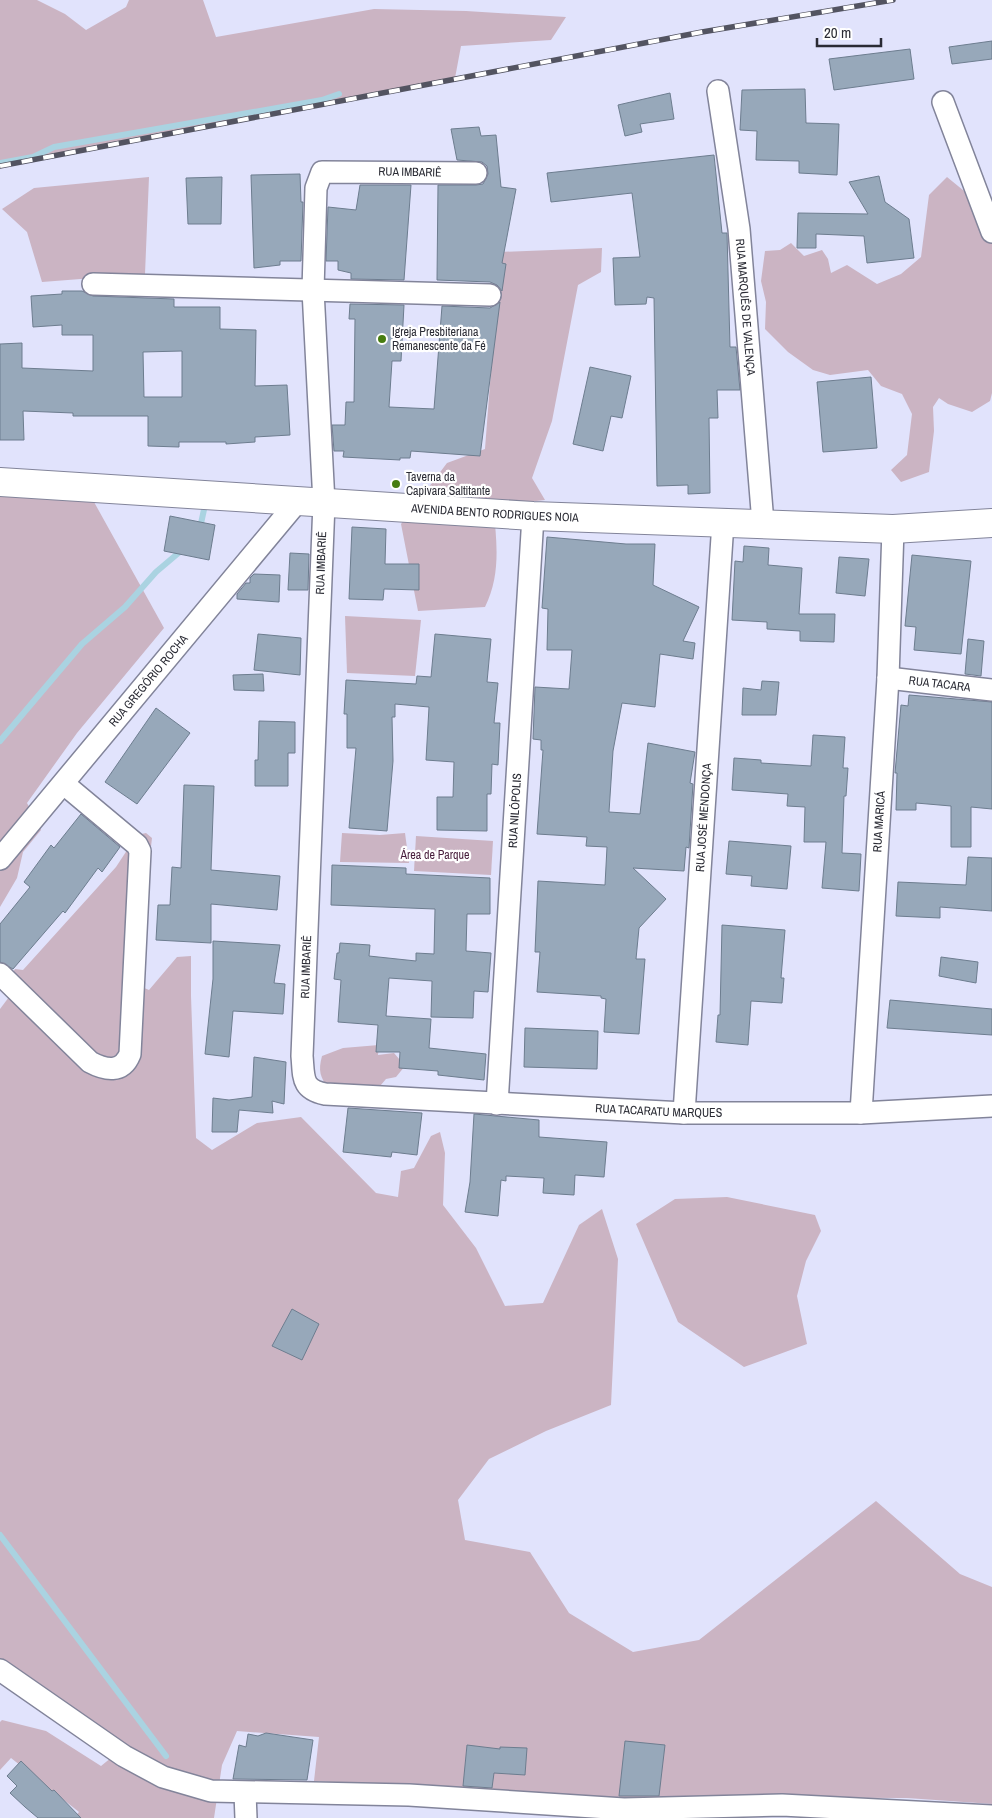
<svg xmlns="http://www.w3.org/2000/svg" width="992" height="1818" font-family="'Archivo Narrow',sans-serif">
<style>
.green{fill:#cbb4c3}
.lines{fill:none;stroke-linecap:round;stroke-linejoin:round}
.stream{stroke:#aad3e1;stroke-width:6}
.building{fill:#97a8ba;stroke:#6d7d8f;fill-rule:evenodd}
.street-casing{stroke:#82849a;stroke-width:24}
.secondary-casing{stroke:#82849a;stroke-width:30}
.street{stroke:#fff;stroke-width:21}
.secondary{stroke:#fff;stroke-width:28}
.rail-casing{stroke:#535461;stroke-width:5.5}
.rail{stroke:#fff;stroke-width:4;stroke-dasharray:11;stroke-linecap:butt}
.poi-dot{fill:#477d11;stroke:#fff;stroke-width:2}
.labels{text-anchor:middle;stroke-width:4.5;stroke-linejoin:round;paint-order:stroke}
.street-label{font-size:12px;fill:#2a2b34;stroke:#fff}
.poi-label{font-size:12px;fill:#2a2b34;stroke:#fff;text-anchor:start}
.park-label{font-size:12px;fill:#471d3b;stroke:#fff}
</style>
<rect width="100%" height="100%" fill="#e1e3fc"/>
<g class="green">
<path d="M0,0H37L65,14L86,30L126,7L129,0H203L216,37L374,9L466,11L566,17L551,40L461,46L455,78L0,164Z"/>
<path d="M149,177L145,274L42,282L27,232L2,209L34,188Z"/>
<path d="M947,177L969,195L992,204V393L990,401L972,412L948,404L939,398L933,407L934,431L929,472L901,482L891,470L907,455L912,414L902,394L881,386L868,370L830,375L813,370L788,352L765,329L766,302L761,281L765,251L780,250L791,243L804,256L822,250L828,259L831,273L847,265L877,284L901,274L921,257L929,195Z"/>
<path d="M602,248L601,272L578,285L552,421L532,478L545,500L493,506C497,541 501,575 485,607L418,611L401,524L447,463L485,449L500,252Z"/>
<path d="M0,486L89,493L164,628L77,733L27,803L41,830L23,852L17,878L0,907Z"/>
<path d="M345,616L421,620L415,676L347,673Z"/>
<path d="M146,833L152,838L135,984L149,990L177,957L191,956V996L196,1138L212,1150L257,1123L301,1117L376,1193L398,1197L401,1171L414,1168L431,1136L440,1132L445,1153L443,1205L476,1248L505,1306L543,1303L579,1225L602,1209L618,1259L611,1405L546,1431L489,1459L458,1500L465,1540L530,1552L569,1613L633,1652L699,1640L876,1501L960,1574L992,1587V1804L907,1798L583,1797L314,1781L319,1737L237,1731L222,1765L214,1818H74L79,1812L11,1758L0,1770V1722L2,1720L46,1731L101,1766L122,1749L0,1662V1009L15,989L11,975L15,969L23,970L116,867L137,835Z"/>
<path d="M342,833L380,835L405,833L409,863L340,862Z"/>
<path d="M416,836L493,841L491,875L414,871Z"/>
<path d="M379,1045L378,1055L394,1053L405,1066L396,1077L386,1079L380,1086L366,1089H329C320,1077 318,1071 322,1056L343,1048Z"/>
<path d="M727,1197L815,1215L821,1231L806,1261L797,1296L807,1344L744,1367L678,1322L636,1224L675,1199Z"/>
</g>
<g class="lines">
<g class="stream">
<path d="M0,163L33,157L54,147L322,100L339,94"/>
<path d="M200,528L205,505"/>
<path d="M0,741L82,644L125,607L156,572L182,550"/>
<path d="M0,1535L166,1756"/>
</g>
</g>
<g class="building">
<path d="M992,41V59L952,64L949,47Z"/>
<path d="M910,49L914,79L834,90L829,59Z"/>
<path d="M805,89L806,123L839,124L837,175L799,173V161L756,160L757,131L740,130L742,90Z"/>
<path d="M670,93L674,119L640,124L642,132L625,136L618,105Z"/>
<path d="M479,127L481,136L496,135L501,187L516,189L502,263L506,264L502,291L497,285L490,282L437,280L438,185H476L483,184L488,174L487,166L482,162L457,160L451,129Z"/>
<path d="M714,155L722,233H727L730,347H736L740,390H717L718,418H709L710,493L688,494V485L657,486L654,298L647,297L646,304L615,305L613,258L640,257L632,193L551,202L547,173Z"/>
<path d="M300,174L301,202H303L301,261H280V265L254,268L251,175Z"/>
<path d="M879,176L885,202L909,219L914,258L867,263L864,236L816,234V248H797L798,213L868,214L849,182Z"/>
<path d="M222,177L221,224H188L186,178Z"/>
<path d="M360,185H411L404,280L351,279V273L338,270V261H326L328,207L356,210Z"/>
<path d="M62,291H82L93,296L174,299V307H220V329L256,330L255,386L287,385L290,435L255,437V442L226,444V442H179V447L148,446V416H73V413L23,411L24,440H0V344L22,343V368L93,371V335H62V325L33,327L31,296L62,294ZM182,351V397H144L143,352Z"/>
<path d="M500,302L480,456L411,451L410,458H400V460L343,457L344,451H334L332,425H345L346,402H354L355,319H349L350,304L404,305L401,361H392L389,407L434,409L442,306L490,308Z"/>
<path d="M590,367L631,376L622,418L611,416L603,451L573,444Z"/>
<path d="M871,377L877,448L823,452L817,382Z"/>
<path d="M170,516L215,525L209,560L164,551Z"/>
<path d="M352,527L386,529L385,564H419V590L384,589L383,600L349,599Z"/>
<path d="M547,537L626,544H655L653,585L699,607L683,641L695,643L693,659L660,654L655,707L622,703L613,751L609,812L640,814L648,743L695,752L690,783L693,784L689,848L686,847L684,871L633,868L666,899L639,928L636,959H645L639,1034L604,1032L606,999L601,998V996L537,992L540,952H535L538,881L605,885L607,847L586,846L587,837L537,834L543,750H541V740L533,739L535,687L569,689L572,650H547L548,609L542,608Z"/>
<path d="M744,546L769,548L768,565L802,568L799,614H835L834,642L800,641V631L767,629V622L732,620L735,561L743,562Z"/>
<path d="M290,553L309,554L308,590H288Z"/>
<path d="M912,555L971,561L961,654L914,650L916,627L905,626Z"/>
<path d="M839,557L869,559L865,596L836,593Z"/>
<path d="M254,574L280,575L279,602L237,599V594L246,583H250V578Z"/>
<path d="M258,634L301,638L300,675L254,670Z"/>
<path d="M435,634L491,639L487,682L498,683L494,723H500L498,765L492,764L491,794H487V831L437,830V797H453L454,762L426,760L429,707L395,704V717H392L393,761L387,831L349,828L356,748H347V714H344L346,680L416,684L417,676L431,677Z"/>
<path d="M968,639L984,641L981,676L965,674Z"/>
<path d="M263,674L264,691L234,690L233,675Z"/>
<path d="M762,681L779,682L776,715H742L743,688L761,690Z"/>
<path d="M909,695L992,702V809L971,807V847H951V806L916,803V810H896L897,773H895L901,705L908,706Z"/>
<path d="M156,708L190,733L137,804L105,782Z"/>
<path d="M259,721L295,722V753H288V786H255V760H258Z"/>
<path d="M813,735L845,737L843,768H848L846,796H844L842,853L861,854L859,891L822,888L826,842H804L805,807L787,806L788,794L732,790L734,758L761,760V763L811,766Z"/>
<path d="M184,785L214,786L211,870L280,876L277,910L211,904V943L156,940L158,905H170L172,867L181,868Z"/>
<path d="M81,814L120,847L102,872L98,868L65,913L63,911L13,969L0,962V924L30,887L24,882L51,845L54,848Z"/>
<path d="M729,841L791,846L787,889L751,886L752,876L726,874Z"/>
<path d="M968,857L992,858V911L940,907V918L896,916L898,882L966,885Z"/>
<path d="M332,865L406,868V874L490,878V914H467L466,951L491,953L488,992L474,991L473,1018L431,1017L432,981L389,978L386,1016L431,1019L429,1048L486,1054L484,1080L438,1075V1071L399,1068L400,1052H376L378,1025L338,1022L341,980L334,979L337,953H339L340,943L370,945L369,956L416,961V953L434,954L435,909L331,905Z"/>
<path d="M722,925L785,930L781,978H784L782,1003L751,1001L748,1045L716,1042L718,1015H720Z"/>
<path d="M213,941L280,945L274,983L285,984L283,1014L233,1011L229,1057L205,1054L213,979Z"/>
<path d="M941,957L978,962L976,983L939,976Z"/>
<path d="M890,1000L992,1009V1035L887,1028Z"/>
<path d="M525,1028L598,1031L597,1069L524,1067Z"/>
<path d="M254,1057L286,1062L284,1104L272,1101L273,1113L239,1110L237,1132H212L213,1098L229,1100L252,1097Z"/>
<path d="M348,1108L422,1113L417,1155L392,1152L391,1157L343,1152Z"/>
<path d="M474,1114L539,1120V1137L607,1142L604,1177L575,1175L574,1195L543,1193L544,1178L506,1176V1181L501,1180L498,1216L465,1212L470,1182Z"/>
<path d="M292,1309L319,1324L302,1360L272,1346Z"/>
<path d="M266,1733L313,1740L307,1780L233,1779L239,1745L246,1747L248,1734L258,1736Z"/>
<path d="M625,1741L665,1745L659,1796H619Z"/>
<path d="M467,1745L500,1749V1747L527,1748L525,1775L494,1773L492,1788L463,1786Z"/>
<path d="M21,1761L52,1791L54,1790L81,1818H38L25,1807L10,1793L17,1786L7,1776Z"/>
</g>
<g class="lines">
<g class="street-casing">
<g id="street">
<path id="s1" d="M718,91L739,229L763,523"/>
<path d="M943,102L992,232"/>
<path id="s2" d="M476,173L322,172L316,188L313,290L324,503L302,1056C304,1077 301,1089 325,1094L684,1113H861L992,1106"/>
<path d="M93,284L490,295"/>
<path id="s3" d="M888,678L992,690"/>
<path id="s4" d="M0,859L297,502"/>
<path d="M0,974L90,1062C105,1070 122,1074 130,1054L140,851L137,845L64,784"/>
<path id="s5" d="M497,1104L533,516"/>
<path id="s6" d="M684,1113L723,522"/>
<path id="s7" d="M861,1113L888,678L893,529"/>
<path d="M0,1670L124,1756L163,1777L211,1791L409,1795L624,1809L782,1805L992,1816"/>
<path d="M245,1793L246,1818"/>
</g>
</g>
<g class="secondary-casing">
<g id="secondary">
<path id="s8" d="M0,482L533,516L893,529L992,523"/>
</g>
</g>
<use href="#street" class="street"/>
<use href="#secondary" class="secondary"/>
<g class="rail-casing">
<path id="rail" d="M0,166L702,32L893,0"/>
</g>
<use href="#rail" class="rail"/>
</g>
<g class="poi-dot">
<circle cx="382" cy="339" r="5"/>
<circle cx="396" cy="484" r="5"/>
</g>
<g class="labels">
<g class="street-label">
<text transform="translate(410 172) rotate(1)" y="4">RUA IMBARIÊ</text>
<text dy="4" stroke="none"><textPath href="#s1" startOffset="218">RUA MARQUÊS DE VALENÇA</textPath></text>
<text dy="4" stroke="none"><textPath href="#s8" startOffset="496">AVENIDA BENTO RODRIGUES NOIA</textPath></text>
<text transform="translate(321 563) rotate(-88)" y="4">RUA IMBARIÊ</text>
<text dy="4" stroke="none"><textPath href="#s4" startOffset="232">RUA GREGÓRIO ROCHA</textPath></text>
<text dy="4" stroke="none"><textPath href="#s3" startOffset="52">RUA TACARA</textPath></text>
<text dy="4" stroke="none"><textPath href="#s5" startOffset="294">RUA NILÓPOLIS</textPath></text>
<text dy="4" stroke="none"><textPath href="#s6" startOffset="296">RUA JOSÉ MENDONÇA</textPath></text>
<text dy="4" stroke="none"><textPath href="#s7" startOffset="292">RUA MARICÁ</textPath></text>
<text transform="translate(306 967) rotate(-88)" y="4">RUA IMBARIÊ</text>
<text dy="4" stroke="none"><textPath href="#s2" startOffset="1424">RUA TACARATU MARQUES</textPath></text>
</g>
<g class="poi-label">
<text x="392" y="336">Igreja Presbiteriana<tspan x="392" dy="14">Remanescente da Fé</tspan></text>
<text x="406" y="481">Taverna da<tspan x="406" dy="14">Capivara Saltitante</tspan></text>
</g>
<g class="park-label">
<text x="435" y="859">Área de Parque</text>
</g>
</g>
<path d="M817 38v8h64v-8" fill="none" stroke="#2a2b34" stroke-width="2.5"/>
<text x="824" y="38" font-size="15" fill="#2a2b34" stroke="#ffffff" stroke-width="4" paint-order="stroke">20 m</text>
</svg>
